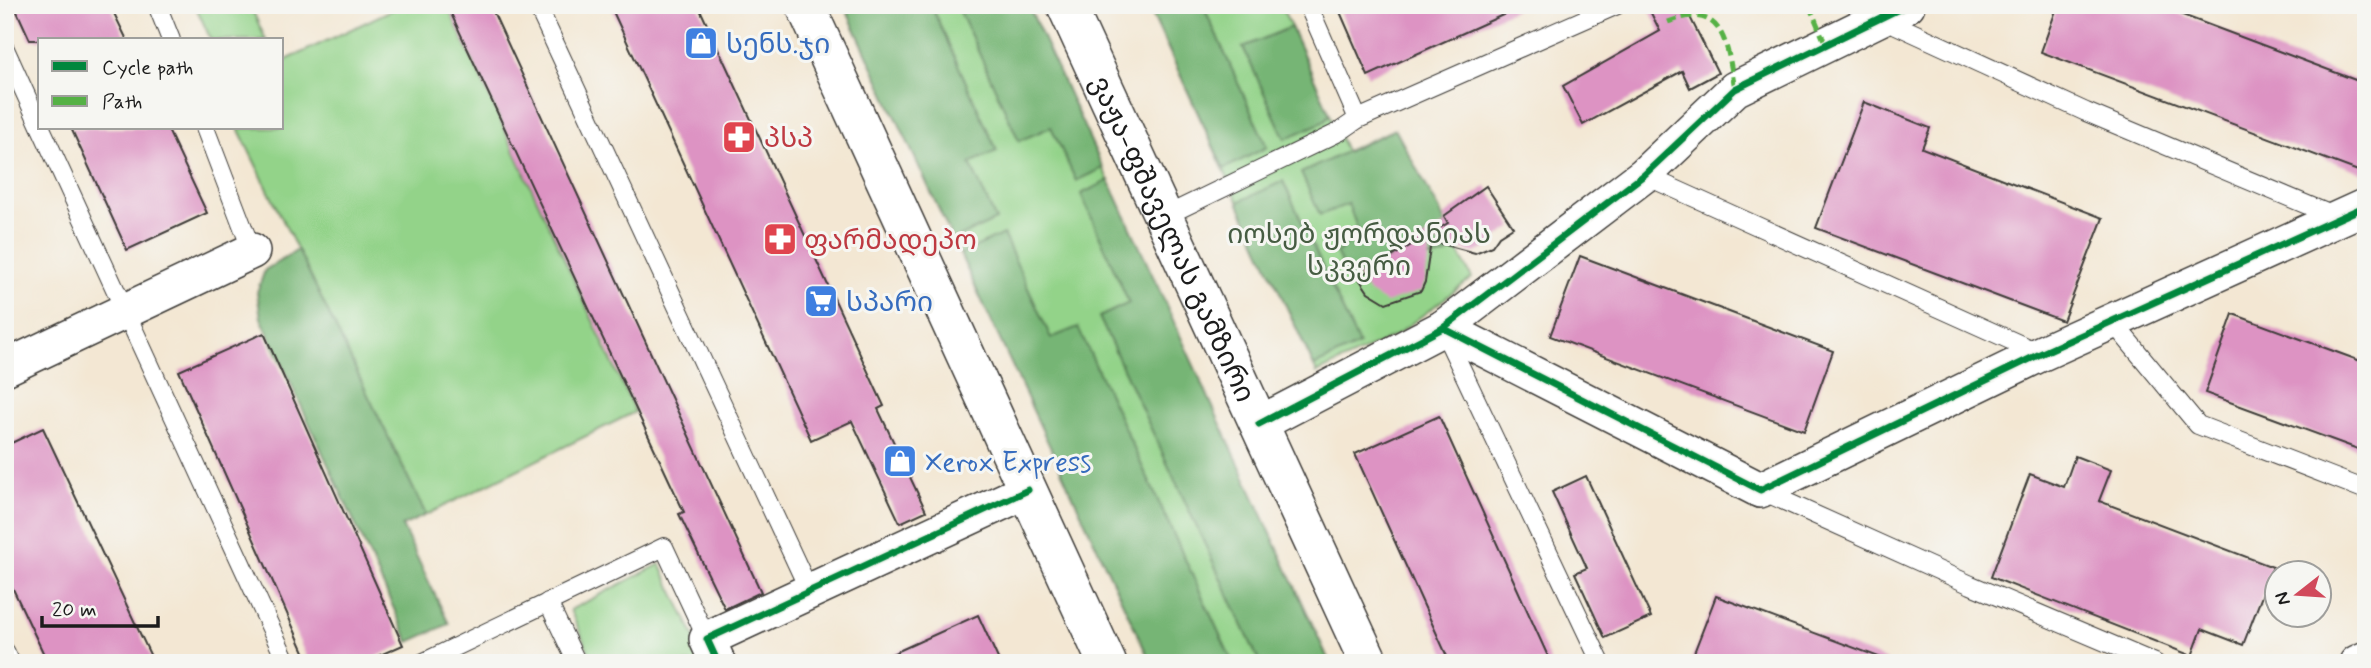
<svg xmlns="http://www.w3.org/2000/svg" width="2371" height="668" font-family="Mynerve,'Noto Sans Georgian',sans-serif">
<style>
.green{fill:#93d389;stroke:#587852;stroke-width:2}
.forest{fill:#76b575;stroke:#496848;stroke-width:2}
.building{fill:#dd93c3}
.lines{fill:none;stroke-linecap:round;stroke-linejoin:round}
.service-casing{stroke:#3c3a37;stroke-width:20}
.minor-casing{stroke:#3c3a37;stroke-width:38}
.primary-casing{stroke:#3c3a37;stroke-width:41}
.service{stroke:#fff;stroke-width:18}
.minor{stroke:#fff;stroke-width:35}
.primary{stroke:#fff;stroke-width:38}
.quiet{stroke:#55b145;stroke-width:5;stroke-dasharray:10 5;stroke-linecap:butt}
.cycleway-casing{stroke:#f6f6f2;stroke-width:11}
.cycleway{stroke:#00873e;stroke-width:7}
.labels{text-anchor:middle;stroke-width:6;stroke-linejoin:round;paint-order:stroke}
.shop-label{font-size:28px;fill:#366cbe;stroke:#f6f6f2;text-anchor:start}
.health-label{font-size:28px;fill:#be3a42;stroke:#f6f6f2;text-anchor:start}
.park-label{font-size:28px;fill:#465c42;stroke:#f6f6f2}
.street-label{font-size:28px;fill:#1c1c1c;stroke:#f6f6f2}
</style>
<rect width="100%" height="100%" fill="#f6f6f2"/>
<filter id="ink" filterUnits="userSpaceOnUse"><feTurbulence type="fractalNoise" baseFrequency=".0143" numOctaves="2"/><feDisplacementMap in="SourceGraphic" scale="14" xChannelSelector="R" yChannelSelector="G"/><feConvolveMatrix kernelMatrix="1 2 1 2 8 2 1 2 1" color-interpolation-filters="sRGB"/></filter>
<filter id="wash" filterUnits="userSpaceOnUse"><feTurbulence type="fractalNoise" baseFrequency=".00686" numOctaves="4" result="noise"/><feDisplacementMap in="SourceGraphic" scale="28" xChannelSelector="R" yChannelSelector="G"/><feGaussianBlur stdDeviation="1.57" result="paint"/><feColorMatrix in="noise" values="0 0 0 0 0 0 0 0 0 0 0 0 0 0 0 0 0 1.4 0 .05"/><feComposite in="paint" operator="in"/></filter>
<g filter="url(#wash)">
<rect width="100%" height="100%" fill="#f3e7d3"/>
<g class="green">
<path d="M195,5H250L266,40H211Z"/>
<path d="M402,5H447L635,412L426,515L238,128H282V62Z"/>
<path d="M844,5H1028L1330,663H1151Z"/>
<path d="M1148,5H1281L1346,151L1395,129L1472,278L1395,336L1317,373Z"/>
<path d="M660,564L707,663H594L570,610Z"/>
</g>
<g class="forest">
<path d="M844,5H931L997,151L970,163L996,220L953,240Z"/>
<path d="M957,5H1028L1103,168L1076,181L1051,127L1019,141Z"/>
<path d="M1148,5H1203L1267,147L1224,169Z"/>
<path d="M1291,27L1330,114L1325,121L1285,139L1243,47Z"/>
<path d="M1395,129L1440,211L1453,243L1448,254C1431,261 1421,259 1407,247L1349,281L1336,252L1341,250L1339,247L1361,238L1348,204L1320,215L1301,173Z"/>
<path d="M1109,180L1330,663H1260L1099,317L1129,303L1081,194Z"/>
<path d="M1283,181L1359,345L1314,366L1238,202Z"/>
<path d="M1003,234L1051,338L1078,327L1233,663H1151L960,254Z"/>
<path d="M298,250L426,515L402,526L449,624L409,642L261,318L257,292L265,270Z"/>
</g>
<g id="blocks">
<g class="building">
<path d="M14,5H110L127,40H30Z"/>
<path d="M447,5H490L761,592L725,609L679,514L684,512Z"/>
<path d="M610,5H698L884,406L878,409L926,511L900,523L852,421L811,440Z"/>
<path d="M1337,5H1525L1368,76Z"/>
<path d="M1647,5H1684L1718,73L1690,88L1682,71L1583,125L1563,86L1660,31Z"/>
<path d="M2058,5H2156L2366,84V174L2041,52Z"/>
<path d="M1864,102L1930,128L1922,148L2103,218L2063,321L1816,228Z"/>
<path d="M71,128H167L207,213L127,250Z"/>
<path d="M1486,186L1513,227L1499,236L1492,246L1475,253L1431,241L1425,282L1421,291L1386,303L1368,292L1358,277L1448,223L1444,216Z"/>
<path d="M1580,256L1833,351L1804,431L1550,336Z"/>
<path d="M2233,314L2366,363V452L2205,393Z"/>
<path d="M264,333L403,645L362,663H309L179,371Z"/>
<path d="M1439,416L1551,663H1450L1355,454Z"/>
<path d="M43,428L154,663H48L5,572V446Z"/>
<path d="M2075,456L2111,470L2099,501L2273,567L2243,645L2202,629L2192,656L1991,577L2030,474L2064,487Z"/>
<path d="M1586,476L1651,617L1605,638L1575,573L1587,568L1552,492Z"/>
<path d="M1716,596L1887,660L1886,663H1690Z"/>
<path d="M978,615L1000,663H872Z"/>
</g>
</g>
</g>
<g filter="url(#ink)">
<use href="#blocks" fill-opacity="0" stroke="#3c3a37" stroke-width="2"/>
<g class="lines">
<g class="service-casing">
<g id="service">
<path d="M157,5L171,40"/>
<path d="M537,5L809,590"/>
<path d="M1308,5L1358,119"/>
<path d="M1881,18L2086,112L2336,217"/>
<path d="M5,49L40,126"/>
<path d="M41,128L287,663"/>
<path d="M205,128L252,251"/>
<path d="M1644,175L2039,353"/>
<path d="M1163,217L1339,132L1358,119L1617,5"/>
<path d="M2111,320L2198,425L2366,490"/>
<path d="M1444,332L1601,663"/>
<path d="M1760,490L1971,585L2155,663"/>
<path d="M548,602L577,663"/>
<path d="M5,651L11,663"/>
<path d="M422,663L664,547L707,639"/>
</g>
</g>
<g class="minor-casing">
<g id="minor">
<path d="M1443,328L1760,490L2040,354L2366,206"/>
<path d="M5,368L252,251"/>
<path d="M1259,424L1443,328L1644,175L1735,89L1907,5"/>
<path d="M718,663L707,639L1028,490"/>
<path d="M2357,663L2366,659"/>
</g>
</g>
<g class="primary-casing">
<g id="primary">
<path d="M805,5L1107,663"/>
<path id="s1" d="M1066,5L1369,663"/>
</g>
</g>
<use href="#service" class="service"/>
<use href="#minor" class="minor"/>
<use href="#primary" class="primary"/>
<g class="quiet">
<path d="M1809,5L1826,45"/>
<path d="M1668,22C1725,0 1727,46 1735,89"/>
</g>
<g class="cycleway-casing">
<g id="cycleway">
<path d="M1443,328L1760,490L2040,354L2366,206"/>
<path d="M1259,424L1443,328L1644,175L1735,89L1907,5"/>
<path d="M718,663L707,639L1028,490"/>
</g>
</g>
<use href="#cycleway" class="cycleway"/>
</g>
</g>
<defs>
<g id="shop-square" transform="scale(1.75)"><rect x="-9" y="-9" width="18" height="18" rx="4" fill="#3f7fe0" stroke="#f6f6f2"/><path d="M-5-2.5h2.3a2.7 3.5 0 0 1 5.4 0H5L5.5 6h-11ZM-1.5-2.5h3a1.5 2.3 0 0 0-3 0Z" fill="#fff"/></g>
<g id="pharmacy-square" transform="scale(1.75)"><rect x="-9" y="-9" width="18" height="18" rx="4" fill="#e0444e" stroke="#f6f6f2"/><path d="M-2-6h4v4h4v4h-4v4h-4v-4h-4v-4h4Z" fill="#fff"/></g>
<g id="supermarket-square" transform="scale(1.75)"><rect x="-9" y="-9" width="18" height="18" rx="4" fill="#3f7fe0" stroke="#f6f6f2"/><path d="M-6-5.5h2.5l.6 2H6L4.5 2H-2.5L-4.4-4H-6ZM-1.5 3.2a1.3 1.3 0 1 0 .1 0ZM3 3.2a1.3 1.3 0 1 0 .1 0Z" fill="#fff"/></g>
</defs>
<g fill-rule="evenodd">
<use href="#shop-square" x="701" y="43"/>
<use href="#pharmacy-square" x="739" y="137"/>
<use href="#pharmacy-square" x="780" y="239"/>
<use href="#supermarket-square" x="821" y="301"/>
<use href="#shop-square" x="900" y="461"/>
</g>
<g class="labels">
<g class="shop-label">
<text x="726" y="53">სენს.ჯი</text>
<text x="846" y="311">სპარი</text>
<text x="925" y="471">Xerox Express</text>
</g>
<g class="health-label">
<text x="764" y="147">პსპ</text>
<text x="804" y="249">ფარმადეპო</text>
</g>
<g class="park-label">
<text x="1359" y="243">იოსებ ჟორდანიას<tspan x="1359" dy="32">სკვერი</tspan></text>
</g>
<g class="street-label">
<text dy="10" stroke="none"><textPath href="#s1" startOffset="257">ვაჟა-ფშაველას გამზირი</textPath></text>
</g>
</g>
<rect width="2371" height="668" fill="none" stroke="#f6f6f2" stroke-width="28"/>
<rect x="38" y="38" width="245" height="91" fill="#f6f6f2" stroke="#9f9f9c" stroke-width="2"/>
<rect x="52" y="61" width="35" height="10" fill="#00873e" stroke="#9f9f9c" stroke-width="2"/>
<text x="102" y="74" font-size="21" fill="#1c1c1c">Cycle path</text>
<rect x="52" y="96" width="35" height="10" fill="#55b145" stroke="#9f9f9c" stroke-width="2"/>
<text x="102" y="108" font-size="21" fill="#1c1c1c">Path</text>
<g transform="translate(2298 594) rotate(253)"><circle r="33" fill="#f6f6f2" stroke="#9f9f9c" stroke-width="2"/>
<path d="M0-5L12 26L0 18L-12 26Z" fill="#d1495b"/>
<text y="-10" font-size="19" font-weight="bold" text-anchor="middle" fill="#1c1c1c">N</text>
</g>
<path d="M42 616v10h116v-10" fill="none" stroke="#1c1c1c" stroke-width="3.5"/>
<text x="52" y="616" font-size="21" fill="#1c1c1c" stroke="#f6f6f2" stroke-width="5" paint-order="stroke">20 m</text>
</svg>
